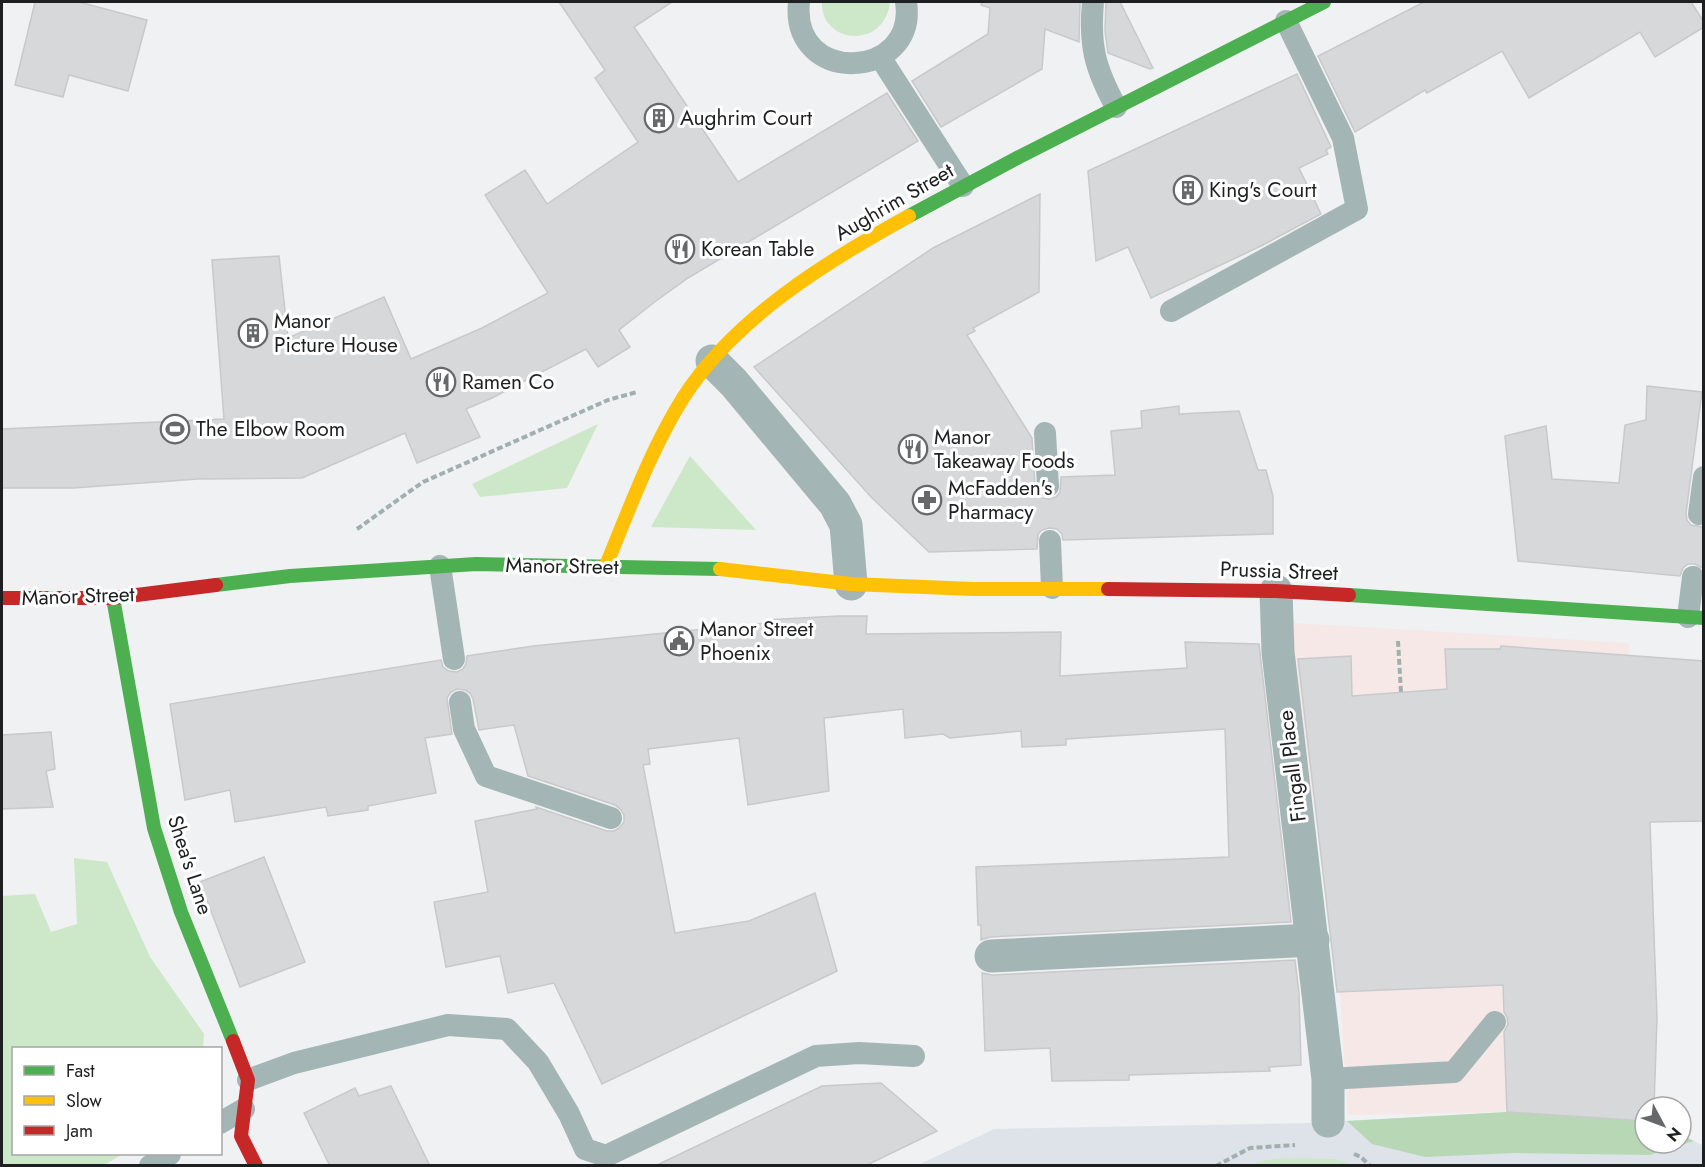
<svg xmlns="http://www.w3.org/2000/svg" width="1705" height="1167" font-family="Jost,sans-serif">
<style>
.commercial{fill:#f6e8e6}
.built{fill:#dee3e9}
.green{fill:#cce8c9}
.forest{fill:#b8d8b5}
.building{fill:#d7d8da;stroke:#c9c9cb;stroke-width:1.5}
.lines{fill:none;stroke-linecap:round;stroke-linejoin:round}
.path{stroke:#a2afaf;stroke-width:4;stroke-dasharray:6 3;stroke-linecap:butt}
.lane{stroke:#a4b5b6;stroke-width:22}
.street{stroke:#a4b5b6;stroke-width:33}
.fast{stroke:#4caf50;stroke-width:14}
.slow{stroke:#ffc107;stroke-width:14}
.jam{stroke:#c62828;stroke-width:14}
.labels{text-anchor:middle;stroke-width:6;stroke-linejoin:round;paint-order:stroke}
.poi-label{font-size:21px;fill:#1e1f20;stroke:#fff;text-anchor:start}
.street-label{font-size:21px;fill:#1e1f20;stroke:#fff}
</style>
<rect width="100%" height="100%" fill="#eff1f3"/>
<path class="commercial" d="M1293,623L1629,643L1627,690L1646,752L1653,896L1657,1018L1654,1107H1645V1121L1507,1112L1348,1115L1327,794H1301Z"/>
<path class="built" d="M1507,1112L1645,1121V1143H1681V1135L1704,1146L1703,1166H916L994,1129L1309,1123Z"/>
<g class="green">
<path d="M822,2H890V3C883,51 820,43 822,2Z"/>
<path d="M598,424L567,488L480,497L472,484Z"/>
<path d="M690,456L756,530L651,527Z"/>
<path d="M74,858L107,862L150,957L204,1034L203,1048H14V1154H123L104,1165H2V896L35,894L51,932L77,924Z"/>
<path d="M1286,1158L1335,1159L1354,1165H1252L1266,1160Z"/>
</g>
<path class="forest" d="M1507,1112L1645,1121V1143H1681V1135L1694,1141L1650,1155L1515,1153L1425,1157L1372,1144L1347,1121Z"/>
<g class="building">
<path d="M35,2H79L147,20L128,91L69,75L63,97L15,85Z"/>
<path d="M559,2H672L634,27L738,182L887,93L918,141L688,278L656,301L619,330L630,347L598,367L586,349L492,398L466,409L480,437L417,463L405,433L302,478L198,479L73,488H2V429L224,419L212,260L279,256L288,338L384,297L411,359L482,328L548,293L485,195L525,170L547,204L638,142L595,78L605,70Z"/>
<path d="M982,2H1080L1079,42L1045,29L1042,69L941,127L912,81L988,34L990,8L981,5Z"/>
<path d="M1106,2H1120L1153,68L1150,69L1108,53L1105,31Z"/>
<path d="M1424,2H1693H1691L1704,22V27L1655,57L1640,32L1529,98L1502,51L1427,93L1425,90L1355,132L1318,56Z"/>
<path d="M1297,74L1331,147L1326,150L1328,154L1299,168L1321,214L1261,246L1151,298L1128,247L1096,261L1088,171Z"/>
<path d="M1040,194L1039,292L973,328L975,331L967,335L1032,438L1035,487L1037,494L1042,498L1048,499L1056,497L1060,492L1061,477L1115,475L1111,431L1142,428L1141,411L1179,406V414L1239,411L1258,470H1266L1273,496V534L1063,540L1062,534L1057,529L1049,528L1042,530L1038,534L1037,549L929,552L872,498L754,367L933,248Z"/>
<path d="M1647,386L1702,392L1686,513L1687,520L1691,525L1704,527V569L1695,564H1688L1683,568L1680,576L1518,561L1505,436L1546,426L1552,479L1619,483L1625,425L1646,420Z"/>
<path d="M839,616H867L866,634L1061,632L1060,676L1187,668L1185,642L1259,644L1291,922L990,937L981,940V925H978L976,867L1229,857L1225,729L1066,739V745L1022,747L1021,731L950,738L943,734L905,738L903,709L824,718L829,791L748,805L739,738L648,749L650,764L643,765L675,933L749,921L815,893L837,971L602,1084L554,983L508,993L500,956L446,967L434,902L488,892L475,821L537,809L536,807L607,831H614L619,828L624,822V815L621,810L615,805L528,776L514,725L479,730L473,699L470,693L465,690L457,689L451,692L447,698L452,734L425,738L436,793L368,806V810L328,816L326,807L235,822L230,790L185,800L170,704L441,660L443,667L449,671L457,672L463,669L466,664L467,656L533,646L766,623L765,620Z"/>
<path d="M1501,646L1704,661V821L1650,822L1657,1018L1654,1107H1645V1121L1507,1112L1504,1032L1508,1024L1507,1017L1504,1012L1503,985L1337,992L1298,659L1351,656L1352,696L1447,689L1445,649H1500Z"/>
<path d="M51,732L55,769L46,771L53,807L2,809V735Z"/>
<path d="M264,857L305,962L240,987L200,882Z"/>
<path d="M1295,960L1299,993L1301,1065L1269,1067L1270,1071L1129,1075V1080L1052,1081L1050,1048L985,1051L982,973L992,975Z"/>
<path d="M881,1083L937,1131L865,1166H655L822,1086Z"/>
<path d="M391,1086L430,1166H330L304,1113L355,1088L359,1096Z"/>
</g>
<g class="lines">
<g class="path">
<path d="M357,529L423,482L608,400L637,392"/>
<path d="M1398,641L1401,692"/>
<path d="M1354,1154L1361,1157L1370,1166"/>
<path d="M1216,1166L1250,1148L1295,1145"/>
</g>
<g class="lane">
<path d="M799,2C790,87 918,80 906,2"/>
<path d="M1093,2C1089,46 1095,68 1116,107"/>
<path d="M880,57L963,186"/>
<path d="M1171,311L1357,209L1343,138L1286,21"/>
<path d="M1045,433L1048,486"/>
<path d="M1699,514L1704,477"/>
<path d="M1050,541L1052,588"/>
<path d="M440,566L454,659"/>
<path d="M1688,617L1693,577"/>
<path d="M460,702L464,729L486,776L611,818"/>
<path d="M1328,1079L1454,1072L1495,1022"/>
<path d="M248,1080L294,1063L448,1025L507,1029L538,1062L569,1114L585,1149L606,1156L816,1056L859,1053L914,1056"/>
<path d="M220,1123L244,1109"/>
<path d="M150,1166L170,1154"/>
</g>
<g class="street">
<path d="M712,361L734,383L835,504L846,525L851,584"/>
<path d="M1276,591L1278,652L1328,1079V1121"/>
<path d="M991,956L1313,940"/>
</g>
<g class="fast">
<path d="M909,216L1019,157L1324,2"/>
<path d="M216,585L290,576L476,564L720,569"/>
<path d="M1349,595L1704,618"/>
<path d="M113,598L154,828L181,912L233,1041"/>
</g>
<g class="slow">
<path d="M605,568C629,510 650,451 683,398C734,318 829,260 909,216"/>
<path d="M720,569L851,584L973,589H1108"/>
</g>
<g class="jam">
<path d="M1108,589L1276,591L1349,595"/>
<path d="M2,598H113L216,585"/>
<path d="M233,1041L248,1080L241,1136L256,1166"/>
</g>
</g>
<defs>
<g id="building-ring" transform="scale(1.5)"><circle r="9.5" fill="#fff" stroke="#67686a" stroke-width="1.5"/><path d="M-4-6H4V6H1V3H-1V6H-4ZM-2.5-4.3h1.7v1.8h-1.7ZM.8-4.3h1.7v1.8H.8ZM-2.5-1h1.7V.8h-1.7ZM.8-1h1.7V.8H.8Z" fill="#67686a"/></g>
<g id="restaurant-ring" transform="scale(1.5)"><circle r="9.5" fill="#fff" stroke="#67686a" stroke-width="1.5"/><path d="M-5-6h1v4h1v-4h1v4h1v-4h1v5L-1.5 .5V6h-2V.5L-5-1ZM5-6V6H3V1.5H1.5Q1.5-4 5-6Z" fill="#67686a"/></g>
<g id="stadium-ring" transform="scale(1.5)"><circle r="9.5" fill="#fff" stroke="#67686a" stroke-width="1.5"/><path d="M0-5a6.5 5 0 1 0 0 10a6.5 5 0 1 0 0-10ZM-3.5-1.8h7v3.6h-7Z" fill="#67686a"/></g>
<g id="pharmacy-ring" transform="scale(1.5)"><circle r="9.5" fill="#fff" stroke="#67686a" stroke-width="1.5"/><path d="M-2-6h4v4h4v4h-4v4h-4v-4h-4v-4h4Z" fill="#67686a"/></g>
<g id="civic-ring" transform="scale(1.5)"><circle r="9.5" fill="#fff" stroke="#67686a" stroke-width="1.5"/><path d="M-.6-6.5H3V-4.5H.6V-3L4-1V1h2V6H-6V1h2V-1L-.6-3ZM-1.2 2.5V6h2.4V2.5Z" fill="#67686a"/></g>
</defs>
<g fill-rule="evenodd">
<use href="#building-ring" x="659" y="118"/>
<use href="#building-ring" x="1188" y="190"/>
<use href="#restaurant-ring" x="680" y="249"/>
<use href="#building-ring" x="253" y="333"/>
<use href="#restaurant-ring" x="441" y="382"/>
<use href="#stadium-ring" x="175" y="429"/>
<use href="#restaurant-ring" x="913" y="449"/>
<use href="#pharmacy-ring" x="927" y="500"/>
<use href="#civic-ring" x="679" y="641"/>
</g>
<g class="labels">
<g class="poi-label">
<text x="680" y="125">Aughrim Court</text>
<text x="1209" y="197">King's Court</text>
<text x="701" y="256">Korean Table</text>
<text x="274" y="328">Manor<tspan x="274" dy="24">Picture House</tspan></text>
<text x="462" y="389">Ramen Co</text>
<text x="196" y="436">The Elbow Room</text>
<text x="934" y="444">Manor<tspan x="934" dy="24">Takeaway Foods</tspan></text>
<text x="948" y="495">McFadden's<tspan x="948" dy="24">Pharmacy</tspan></text>
<text x="700" y="636">Manor Street<tspan x="700" dy="24">Phoenix</tspan></text>
</g>
<g class="street-label">
<text transform="translate(894 202) rotate(-30)" y="7">Aughrim Street</text>
<text transform="translate(562 566) rotate(1)" y="7">Manor Street</text>
<text transform="translate(1279 571) rotate(2)" y="7">Prussia Street</text>
<text transform="translate(78 596) rotate(-2)" y="7">Manor Street</text>
<text transform="translate(1292 766) rotate(-97)" y="7">Fingall Place</text>
<text transform="translate(190 865) rotate(72)" y="7">Shea's Lane</text>
</g>
</g>
<rect width="1705" height="1167" fill="none" stroke="#1e1f20" stroke-width="6"/>
<rect x="12" y="1047" width="210" height="108" fill="#ffffff" stroke="#a5a5a6" stroke-width="1.5"/>
<rect x="24" y="1066" width="30" height="9" fill="#4caf50" stroke="#a5a5a6" stroke-width="1.5"/>
<text x="66" y="1077" font-size="18" fill="#1e1f20">Fast</text>
<rect x="24" y="1096" width="30" height="9" fill="#ffc107" stroke="#a5a5a6" stroke-width="1.5"/>
<text x="66" y="1107" font-size="18" fill="#1e1f20">Slow</text>
<rect x="24" y="1126" width="30" height="9" fill="#c62828" stroke="#a5a5a6" stroke-width="1.5"/>
<text x="66" y="1137" font-size="18" fill="#1e1f20">Jam</text>
<g transform="translate(1663 1125) rotate(131)"><circle r="28" fill="#ffffff" stroke="#a5a5a6" stroke-width="1.5"/>
<path d="M0-4.5L10 22L0 15L-10 22Z" fill="#67686a"/>
<text y="-9" font-size="16" font-weight="bold" text-anchor="middle" fill="#1e1f20">N</text>
</g>
</svg>
